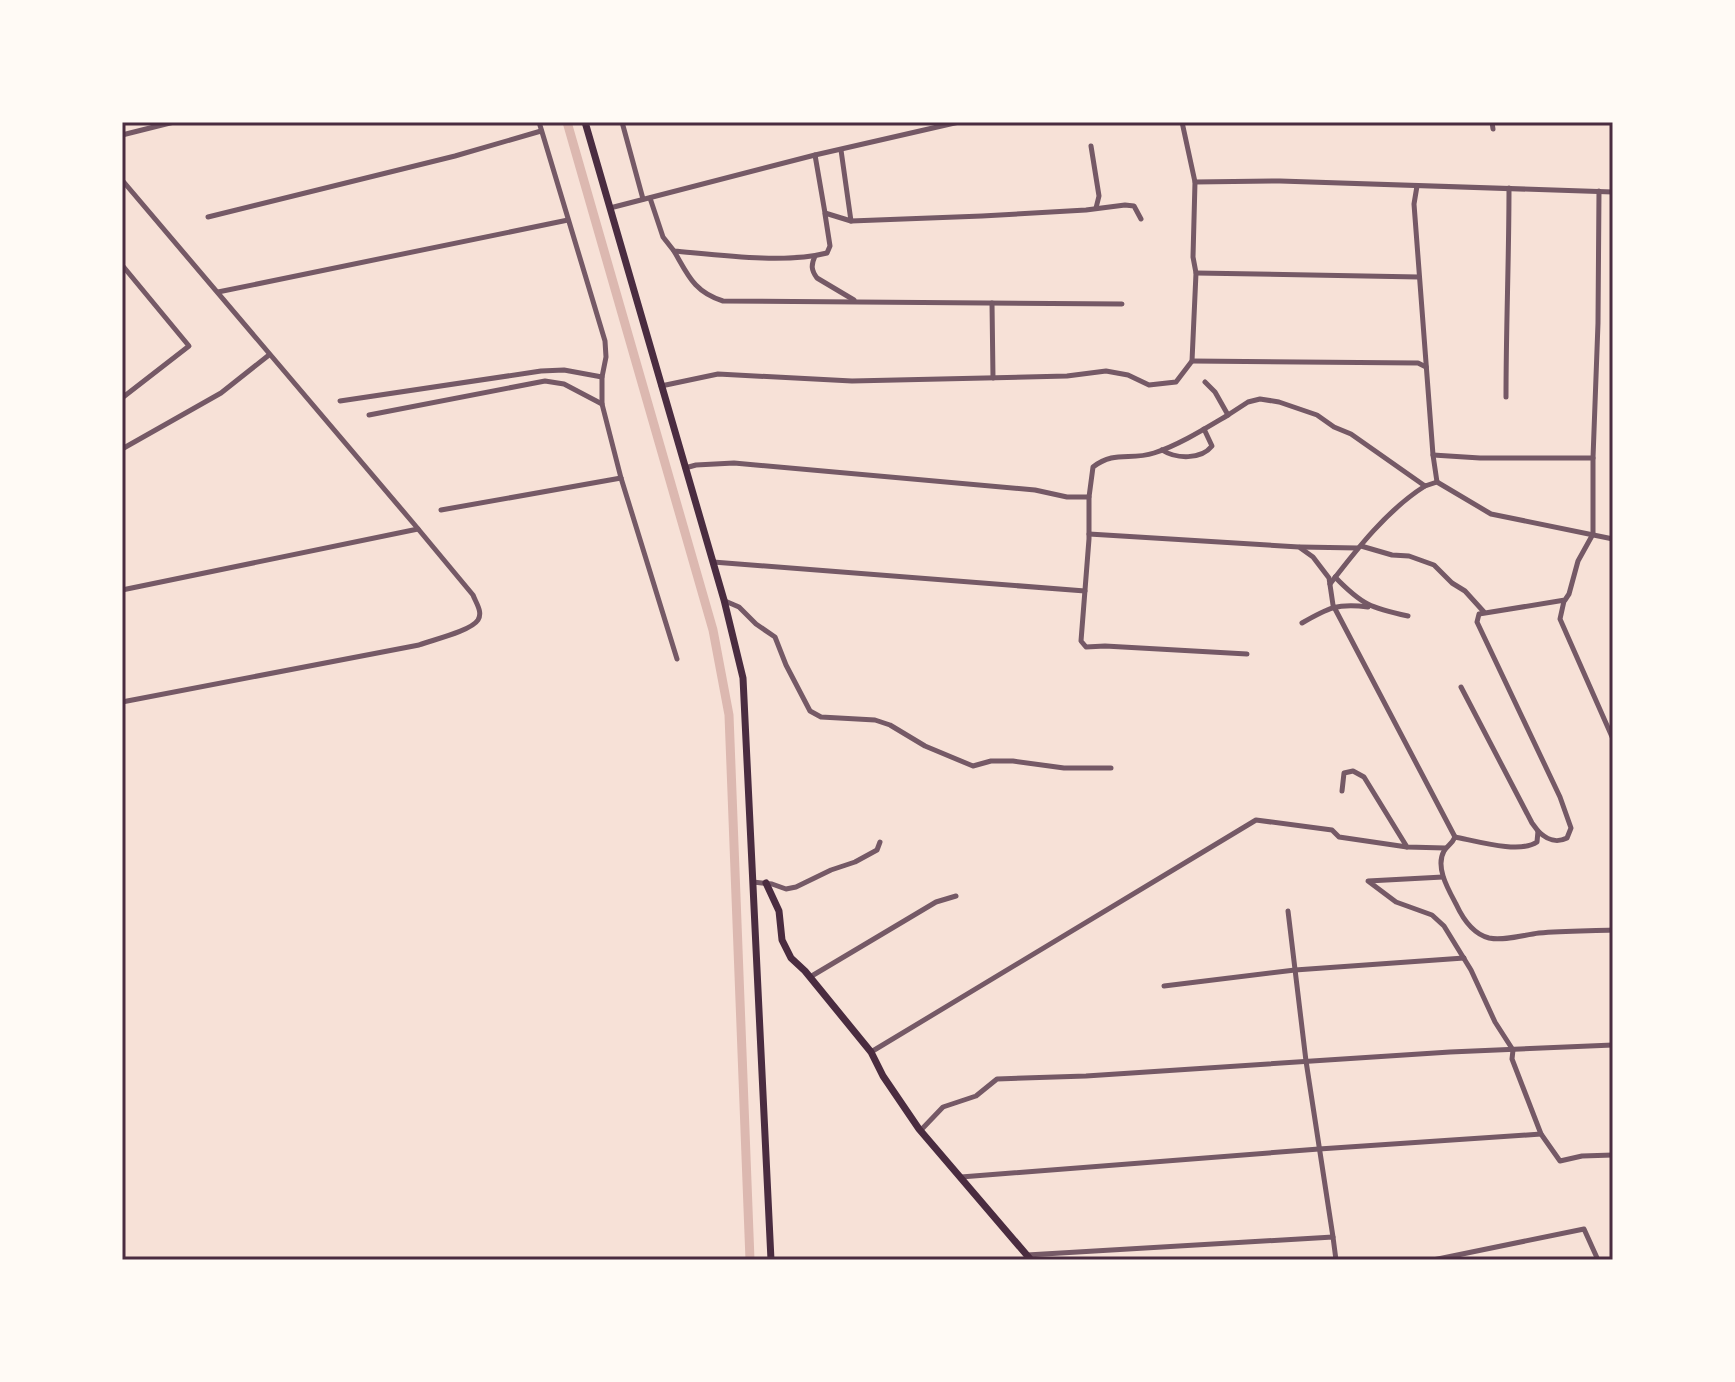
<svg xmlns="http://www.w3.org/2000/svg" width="1735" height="1382" font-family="'DejaVu Sans',sans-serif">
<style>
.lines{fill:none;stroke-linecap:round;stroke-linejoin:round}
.canal{stroke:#dcb8b0;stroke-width:9}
.minor{stroke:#755966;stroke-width:5}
.secondary{stroke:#4a2c40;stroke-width:7}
.neatline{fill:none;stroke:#4a2c40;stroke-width:3}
</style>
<rect width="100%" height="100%" fill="#f7e1d7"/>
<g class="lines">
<path class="canal" d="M567,122L713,630L729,715L750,1260"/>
<g class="minor">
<path d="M539,122L605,341L606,357L602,377V404L621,478L677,659"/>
<path d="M622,122L643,199"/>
<path d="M1492,122L1493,129"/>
<path d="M122,135L174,122"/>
<path d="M1091,146L1099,196L1096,208"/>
<path d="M841,150L851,221"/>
<path d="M815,155L825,213L851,221L982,216L1086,210L1125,205L1134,206L1141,219"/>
<path d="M122,180L414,524L473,595C476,603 483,612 478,620C471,631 432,640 419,645L122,702"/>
<path d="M1195,182L1280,181L1613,192"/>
<path d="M1417,186L1414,204L1433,455L1437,482"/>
<path d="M650,198L663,237L674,251C718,255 785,264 827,253L830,246L825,214"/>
<path d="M610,208L815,155L959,122"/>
<path d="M208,217L455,156L541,131"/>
<path d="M674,251C688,275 694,292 723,301L1122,304"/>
<path d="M815,256C811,265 811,270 817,278L854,300"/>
<path d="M122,265L189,346L122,398"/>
<path d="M1196,273L1419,277"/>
<path d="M218,292L568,220"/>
<path d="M992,303L993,378"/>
<path d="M1192,361L1418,363L1426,367"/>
<path d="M1205,382L1215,392L1228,415L1248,402L1260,399L1279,402L1317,415L1334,427L1351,434L1425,486L1437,482L1491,514L1613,539"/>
<path d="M661,386L718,374L852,381L1067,376L1106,371L1128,375L1149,385L1176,382L1192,361L1196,273L1193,257L1195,182L1182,122"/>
<path d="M1506,397C1506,327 1509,258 1509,188"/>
<path d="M340,401L541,371L564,370L602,377"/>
<path d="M369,415L545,381L564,384L602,404"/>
<path d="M122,449L221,393L269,355"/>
<path d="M1162,450C1176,459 1201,460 1212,446L1204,429"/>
<path d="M1433,455L1480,458H1593"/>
<path d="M685,468L696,465L734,463L1035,490L1067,497H1089V539L1081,641L1086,647L1105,646L1247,654"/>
<path d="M1089,497L1093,467C1115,450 1130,461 1154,453C1179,445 1206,428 1228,415"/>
<path d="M441,510L621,478"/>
<path d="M1089,534L1299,547L1313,557L1329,578L1333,605L1455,837C1452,844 1448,845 1444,851C1435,867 1448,889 1456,904C1462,917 1473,934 1489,938C1505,941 1523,935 1539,933C1563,931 1588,931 1613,930"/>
<path d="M1361,546L1392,555L1409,556L1434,565L1452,583L1465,591L1484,612"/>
<path d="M1300,547L1358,548"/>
<path d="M713,562L1085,591"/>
<path d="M1335,577C1362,605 1371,608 1408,616"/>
<path d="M1330,584C1357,549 1387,510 1425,486"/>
<path d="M122,590L418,529"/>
<path d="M725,601L739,607L756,624L775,637L786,665L810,711L821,717L875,720L890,725L925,746L973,766L991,761H1013L1064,768H1111"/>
<path d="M1564,601L1560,619L1613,739"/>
<path d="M1302,623C1328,608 1337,603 1368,607"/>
<path d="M1342,791L1344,773L1353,771L1364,777L1407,847L1445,848"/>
<path d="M1538,831C1546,839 1555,844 1567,838L1571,828L1560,797L1477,622L1479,614L1565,600L1569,594L1578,561L1593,534V458L1598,323L1599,191"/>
<path d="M1455,837C1476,841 1520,854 1537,842L1538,831L1532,823L1461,687"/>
<path d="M1443,877L1368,881L1396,902L1432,915L1444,926L1471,970L1495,1022L1513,1050L1512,1059L1541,1134L1560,1161L1582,1156L1613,1155"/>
<path d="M753,882L772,884L786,889L796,887L831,870L855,862L877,850L880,842"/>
<path d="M1288,911L1306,1061L1333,1237"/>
<path d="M810,977L936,902L956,896"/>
<path d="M1164,986L1295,970L1464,958"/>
<path d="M871,1052L1256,820L1332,830L1339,837L1407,847"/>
<path d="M921,1130L943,1107L976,1096L997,1079L1086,1076L1450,1052L1613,1045"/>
<path d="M961,1177L1319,1149L1541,1134"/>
<path d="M1027,1255L1333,1237L1336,1260"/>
<path d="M1433,1260L1584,1229L1598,1260"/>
</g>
<g class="secondary">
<path d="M585,122L724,600L743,678L771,1260"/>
<path d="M766,883L779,911L782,940L791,958L805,971L871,1052L883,1076L919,1129L1031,1260"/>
</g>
</g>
<rect width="1735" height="1382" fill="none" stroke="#fffaf5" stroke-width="248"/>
<rect x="124" y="124" width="1487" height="1134" class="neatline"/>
</svg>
